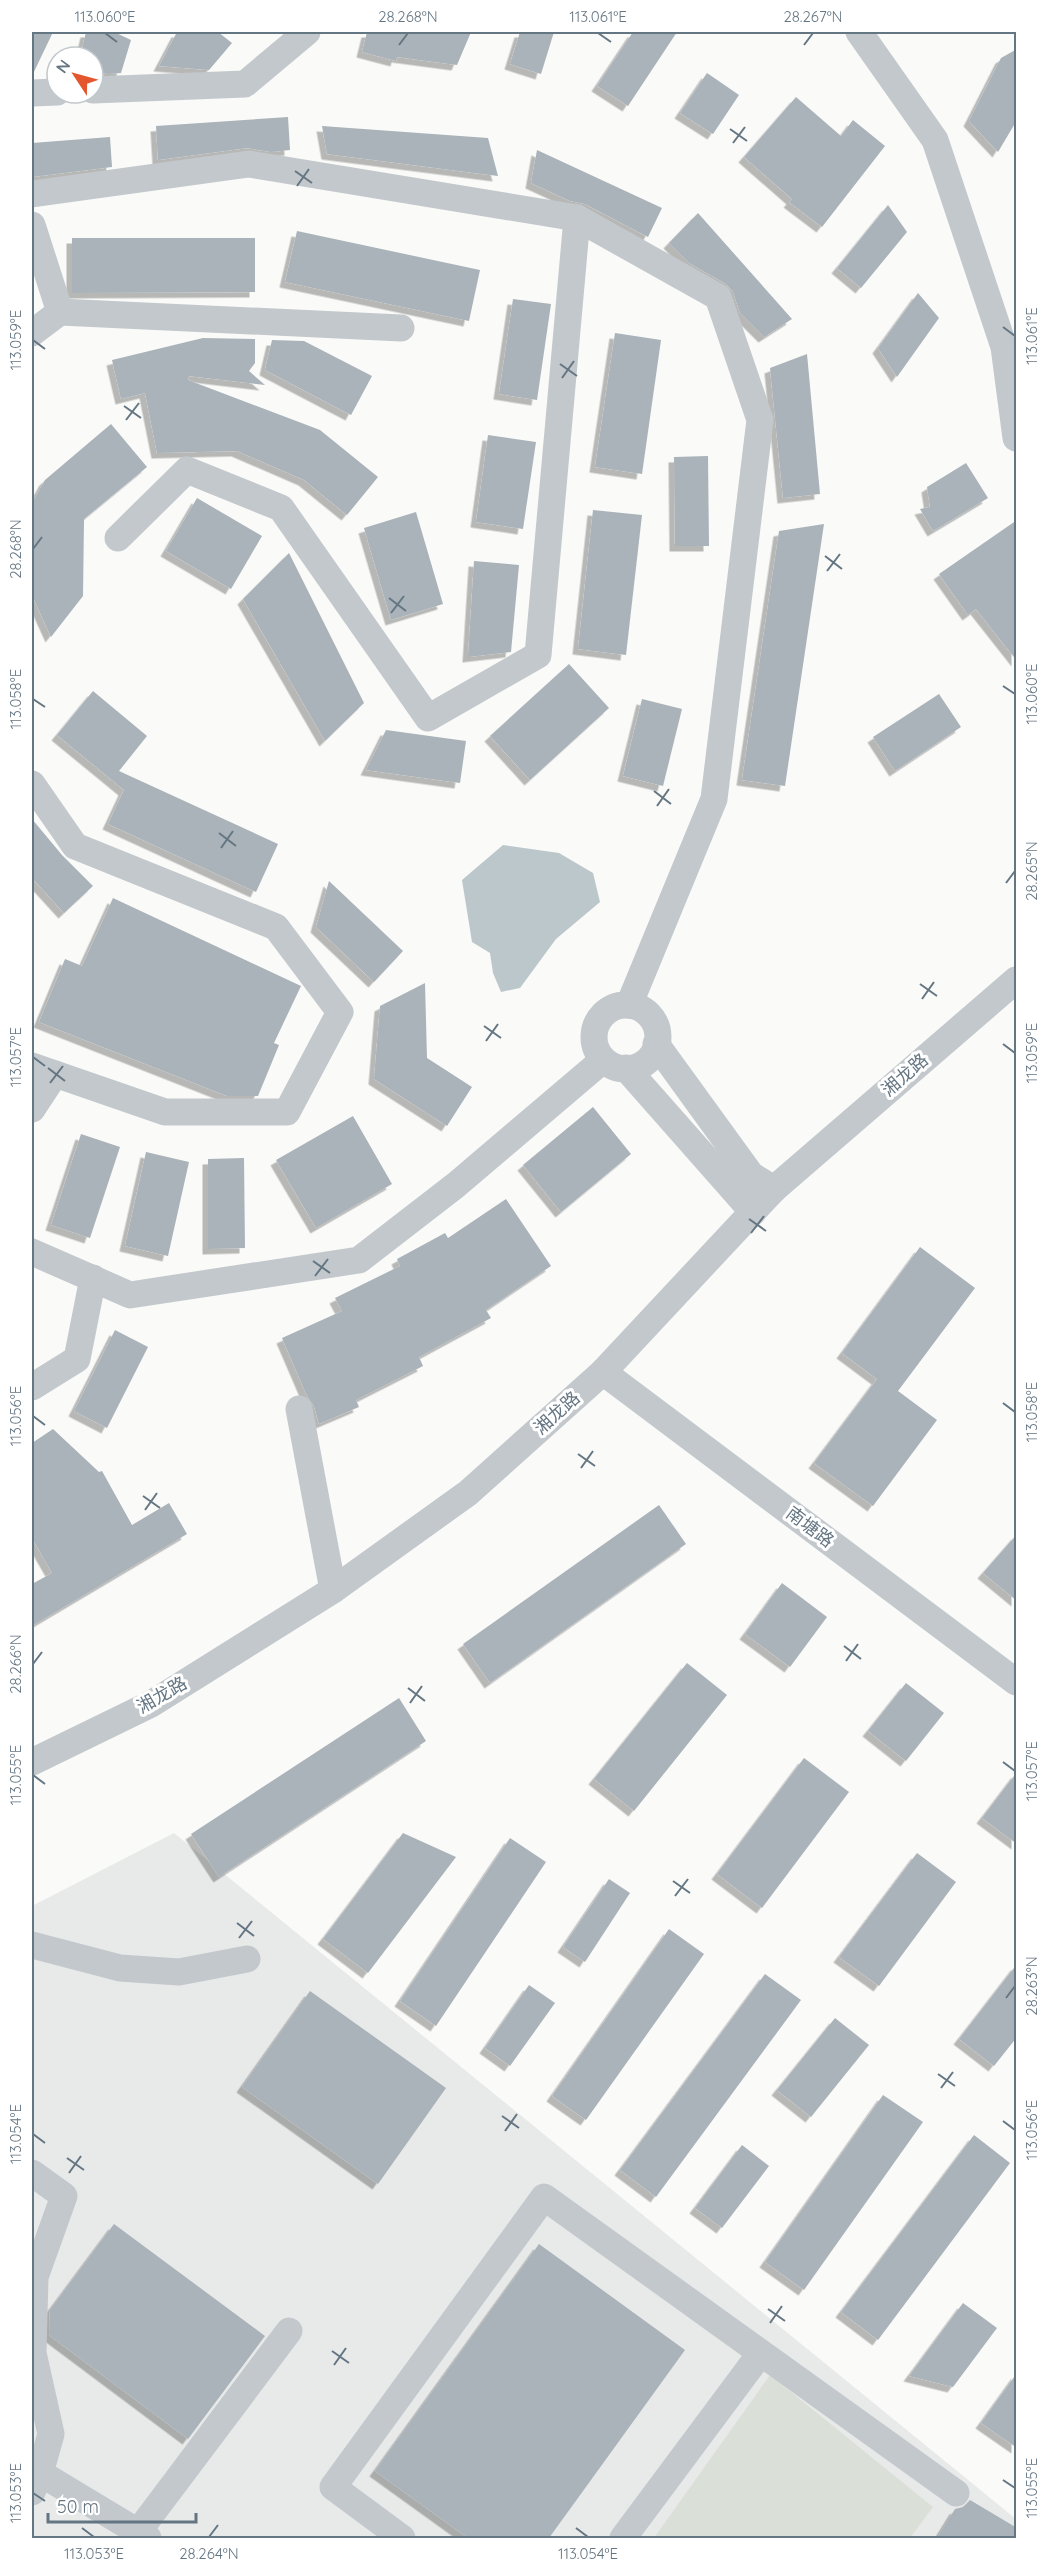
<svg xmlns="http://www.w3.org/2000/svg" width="1048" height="2570" font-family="Quicksand,'Noto Sans SC',sans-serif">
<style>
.built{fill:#e8e9e9}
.green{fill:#dadfd7}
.water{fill:#bbc7cb}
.building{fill:#aab3b9;filter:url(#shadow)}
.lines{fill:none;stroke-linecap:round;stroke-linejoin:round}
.minor{stroke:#c3c8cc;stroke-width:27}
.ticks{fill:none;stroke:#657683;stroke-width:2}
.labels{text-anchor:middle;stroke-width:6;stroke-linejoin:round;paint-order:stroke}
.street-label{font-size:18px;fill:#657683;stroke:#fff}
.neatline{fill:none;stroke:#657683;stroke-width:2}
.ticks-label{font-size:15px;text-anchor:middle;fill:#657683}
</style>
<defs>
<filter id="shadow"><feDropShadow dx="-5.5" dy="5.5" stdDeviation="0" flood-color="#0004"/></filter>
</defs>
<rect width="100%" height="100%" fill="#fafaf8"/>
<path class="built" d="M174,1833L1016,2519V2538H32V1906Z"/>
<path class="green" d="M770,2375L933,2507L910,2538H654Z"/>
<path class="water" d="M503,845L559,853L593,873L600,902L556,939L520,988L501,992L493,973L490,953L472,942L462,880Z"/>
<g class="building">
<path d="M32,32H53L32,76Z"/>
<path d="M86,32H114L131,40L121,73L107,74L93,70V57H80Z"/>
<path d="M177,32H218L232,43L209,70L159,66Z"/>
<path d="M367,32H471L457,65L397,57L396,61L362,52Z"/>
<path d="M520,32H554L541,74L510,64Z"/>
<path d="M633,32H677L628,106L597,86Z"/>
<path d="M1017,49V120L998,152L969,121L1001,58Z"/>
<path d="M707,73L739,95L713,134L680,113Z"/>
<path d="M796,97L841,136L853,120L885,146L822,227L789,202L792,199L744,157Z"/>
<path d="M288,117L290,150L271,152L247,148L158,160L156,126Z"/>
<path d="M322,126L488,138L498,176L327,154Z"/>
<path d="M110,137L112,167L32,177V143Z"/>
<path d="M537,150L662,208L648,237L585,204L570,201L531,183Z"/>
<path d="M888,205L907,232L861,288L837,268Z"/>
<path d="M698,213L792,319L764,337L740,313L733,292L726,284L689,263L669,243Z"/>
<path d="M297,231L480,270L469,321L285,282Z"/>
<path d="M72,238H255V292L72,293Z"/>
<path d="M918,293L939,318L897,377L878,348Z"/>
<path d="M513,299L551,304L537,400L499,394Z"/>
<path d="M615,333L661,340L642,474L595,467Z"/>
<path d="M203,338L255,339V363L249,371L265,385L189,376L188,380L320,430L378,477L347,515L304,480L237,451L157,453L145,393L121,399L112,360Z"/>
<path d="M272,340L304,341L372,376L351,415L265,370Z"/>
<path d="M807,354L820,494L783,498L770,368Z"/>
<path d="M111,424L147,467L84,519L83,596L51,637L32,595V503L45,480Z"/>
<path d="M488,435L536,442L523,529L476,522Z"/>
<path d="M708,456L709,546H675L674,457Z"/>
<path d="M966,463L988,498L933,531L920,509L930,507L927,487Z"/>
<path d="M197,498L262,536L231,589L166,551Z"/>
<path d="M593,510L642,515L626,655L578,649Z"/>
<path d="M416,512L443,604L391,620L364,528Z"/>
<path d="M1017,520V661L976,609L968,615L939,574Z"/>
<path d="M824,524L785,786L742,780L779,531Z"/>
<path d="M289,553L364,703L325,741L243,599Z"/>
<path d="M474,561L519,565L511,652L468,657Z"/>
<path d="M569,664L609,708L530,780L490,736Z"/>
<path d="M93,691L147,736L119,771L278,844L256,892L108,824L124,790L57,735Z"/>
<path d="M939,694L961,727L895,771L873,737Z"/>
<path d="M642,699L682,709L663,786L623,776Z"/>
<path d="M386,730L466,741L460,783L366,770Z"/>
<path d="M32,819L62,855L93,886L64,913L32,878Z"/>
<path d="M329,881L403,951L374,982L316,927Z"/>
<path d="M113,898L301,986L274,1043L279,1045L258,1096H227L39,1022L65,959L82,966Z"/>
<path d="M425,983L427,1058L472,1087L447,1126L374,1079L380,1006Z"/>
<path d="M593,1107L631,1154L561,1212L523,1165Z"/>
<path d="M353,1116L392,1184L316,1228L276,1160Z"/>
<path d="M81,1134L120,1147L90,1238L51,1225Z"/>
<path d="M146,1152L189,1162L168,1256L125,1246Z"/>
<path d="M244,1158L245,1248L208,1249V1159Z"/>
<path d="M506,1199L551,1266L486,1310L491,1318L419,1357L423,1366L356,1400L359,1407L319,1424L314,1406L307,1396L282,1338L342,1311L335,1298L400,1266L397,1259L445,1233L448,1238Z"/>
<path d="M920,1247L975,1288L898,1391L937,1420L873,1506L814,1463L877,1379L842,1353Z"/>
<path d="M115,1330L148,1347L107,1428L74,1411Z"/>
<path d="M53,1429L99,1472L102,1471L132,1525L169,1503L187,1534L32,1626V1584L52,1573L32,1538V1443Z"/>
<path d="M659,1505L686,1544L490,1683L463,1644Z"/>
<path d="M1017,1534V1601L983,1573Z"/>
<path d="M782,1583L827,1617L790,1667L745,1634Z"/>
<path d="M687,1663L727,1695L634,1811L594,1779Z"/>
<path d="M906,1683L944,1713L906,1761L868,1731Z"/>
<path d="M399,1698L426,1741L219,1877L191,1834Z"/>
<path d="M804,1758L849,1792L762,1908L717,1874Z"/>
<path d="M1017,1772V1844L982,1818Z"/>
<path d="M403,1833L456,1857L368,1973L323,1939Z"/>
<path d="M510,1838L546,1862L436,2026L400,2001Z"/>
<path d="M917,1853L956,1882L879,1986L839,1957Z"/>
<path d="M609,1879L630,1893L585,1962L563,1947Z"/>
<path d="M669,1929L704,1954L586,2120L552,2096Z"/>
<path d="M1017,1964V2037L994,2066L959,2039Z"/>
<path d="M765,1974L801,2000L656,2197L620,2170Z"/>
<path d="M529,1985L555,2003L510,2066L485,2048Z"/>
<path d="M310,1991L446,2088L378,2184L242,2087Z"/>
<path d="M835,2018L869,2045L811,2117L777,2090Z"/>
<path d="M883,2095L923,2122L804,2290L765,2262Z"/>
<path d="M974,2135L1010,2163L878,2340L841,2312Z"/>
<path d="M742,2145L769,2166L722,2228L695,2208Z"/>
<path d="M114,2224L265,2336L188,2439L49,2335L50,2310Z"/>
<path d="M539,2244L685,2350L549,2538H468L375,2471Z"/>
<path d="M963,2303L997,2328L953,2387L909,2376Z"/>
<path d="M1017,2373V2448L981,2423Z"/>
<path d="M970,2500L1017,2528V2538H937L955,2509L963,2507Z"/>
</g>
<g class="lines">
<g class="minor">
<path d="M859,32L935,140L1004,347L1016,438"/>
<path d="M93,90L245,84L307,32"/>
<path d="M32,93L57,92"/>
<path d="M32,194L249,164L577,218L718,297L760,420L714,799L629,1005"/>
<path d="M32,225L60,312L401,328"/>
<path d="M32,333L60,312"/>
<path d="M118,538L187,470L281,508L428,718L538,655L577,218"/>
<circle cx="626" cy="1037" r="32"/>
<path d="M656,1044L751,1175L774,1189"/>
<path d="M32,1066L165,1112H287L340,1012L276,927L75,846L32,784"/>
<path d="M626,1068L753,1212"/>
<path d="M32,1109L55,1074"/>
<path d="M32,1252L130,1295L359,1260L456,1185L603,1060"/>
<path d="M603,1372L1016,1682"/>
<path d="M32,1387L77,1359L93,1278"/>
<path d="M299,1409L333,1590"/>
<path d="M32,1762L151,1704L333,1590L468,1493L603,1372L774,1189L1016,980"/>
<path d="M32,1945L120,1968L179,1972L247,1959"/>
<path d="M32,2173L64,2196L35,2277L33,2353L51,2434L40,2473L32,2492"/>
<path d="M40,2473L148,2538"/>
<path d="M138,2532L289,2331"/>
<path d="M402,2538L333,2487L544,2197L956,2493"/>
<path d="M623,2538L760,2354"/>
</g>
</g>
<path class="ticks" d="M105,33L117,42M598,33L611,42M399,45L408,33M804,45L813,33M730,129L747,141M733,143L745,127M295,171L312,183M297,186L309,169M1003,327L1015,336M33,340L45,349M560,364L577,376M562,378L574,361M124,406L141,418M126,420L139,403M33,549L42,537M825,556L842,569M827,571L840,554M389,598L406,611M391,613L404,596M1003,686L1015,694M33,699L45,707M654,791L671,804M657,806L669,789M219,833L236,846M221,848L233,831M1006,883L1015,871M920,984L937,996M922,999L934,982M484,1026L501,1038M486,1041L498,1024M1003,1044L1015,1053M33,1057L45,1066M48,1068L65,1081M50,1083L63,1066M749,1219L766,1231M751,1233L764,1216M313,1261L330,1273M315,1276L328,1259M1003,1403L1015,1412M33,1416L45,1425M578,1454L595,1466M581,1468L593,1451M143,1496L160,1508M145,1510L157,1493M844,1646L861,1659M846,1661L858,1644M33,1664L42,1652M408,1688L425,1701M410,1703L422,1686M1003,1762L1015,1771M33,1775L45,1784M673,1881L690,1893M675,1896L688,1879M237,1923L254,1936M239,1938L252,1921M1006,1998L1015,1986M938,2074L955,2086M941,2088L953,2072M502,2116L519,2128M1003,2121L1015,2130M505,2131L517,2114M33,2134L45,2143M67,2158L84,2170M69,2173L81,2156M768,2309L785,2321M770,2323L782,2306M332,2351L349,2363M334,2365L346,2348M1003,2480L1015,2488M33,2493L45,2501M82,2528L94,2537M576,2528L588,2537M209,2537L218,2525"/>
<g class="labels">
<g class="street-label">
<text transform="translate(905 1075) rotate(-41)" y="6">湘龙路</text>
<text transform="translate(557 1413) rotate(-42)" y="6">湘龙路</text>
<text transform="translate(810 1527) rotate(37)" y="6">南塘路</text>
<text transform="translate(162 1695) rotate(-30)" y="6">湘龙路</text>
</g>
</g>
<rect width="1048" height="2570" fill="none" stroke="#ffffff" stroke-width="66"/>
<g transform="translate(75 75) rotate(306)"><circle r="28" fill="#ffffff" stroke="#c1c8cd" stroke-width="1.5"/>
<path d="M0-4.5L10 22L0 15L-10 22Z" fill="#e4572e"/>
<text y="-9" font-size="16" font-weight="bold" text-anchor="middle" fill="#657683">N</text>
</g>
<path d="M48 2513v9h148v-9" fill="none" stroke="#657683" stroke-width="3"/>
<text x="57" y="2513" font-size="18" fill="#657683" stroke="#ffffff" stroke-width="4.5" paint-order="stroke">50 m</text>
<rect x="33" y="33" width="982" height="2504" class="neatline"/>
<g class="ticks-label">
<text x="105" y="22">113.060°E</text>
<text x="408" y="22">28.268°N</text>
<text x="598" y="22">113.061°E</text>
<text x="813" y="22">28.267°N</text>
<text transform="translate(1032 336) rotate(-90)" y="5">113.061°E</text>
<text transform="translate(16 340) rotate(-90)" y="5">113.059°E</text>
<text transform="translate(16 549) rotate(-90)" y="5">28.268°N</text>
<text transform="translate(1032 694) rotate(-90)" y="5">113.060°E</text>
<text transform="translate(16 699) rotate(-90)" y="5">113.058°E</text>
<text transform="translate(1032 871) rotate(-90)" y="5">28.265°N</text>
<text transform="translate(1032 1053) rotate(-90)" y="5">113.059°E</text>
<text transform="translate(16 1057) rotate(-90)" y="5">113.057°E</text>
<text transform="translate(1032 1412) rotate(-90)" y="5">113.058°E</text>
<text transform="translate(16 1416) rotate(-90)" y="5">113.056°E</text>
<text transform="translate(16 1664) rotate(-90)" y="5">28.266°N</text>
<text transform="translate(1032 1771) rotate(-90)" y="5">113.057°E</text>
<text transform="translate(16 1775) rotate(-90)" y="5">113.055°E</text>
<text transform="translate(1032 1986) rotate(-90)" y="5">28.263°N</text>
<text transform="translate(1032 2130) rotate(-90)" y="5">113.056°E</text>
<text transform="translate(16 2134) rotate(-90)" y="5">113.054°E</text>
<text transform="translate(1032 2488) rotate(-90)" y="5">113.055°E</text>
<text transform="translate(16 2493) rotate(-90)" y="5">113.053°E</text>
<text x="94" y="2559">113.053°E</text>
<text x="209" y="2559">28.264°N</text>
<text x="588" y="2559">113.054°E</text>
</g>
</svg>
